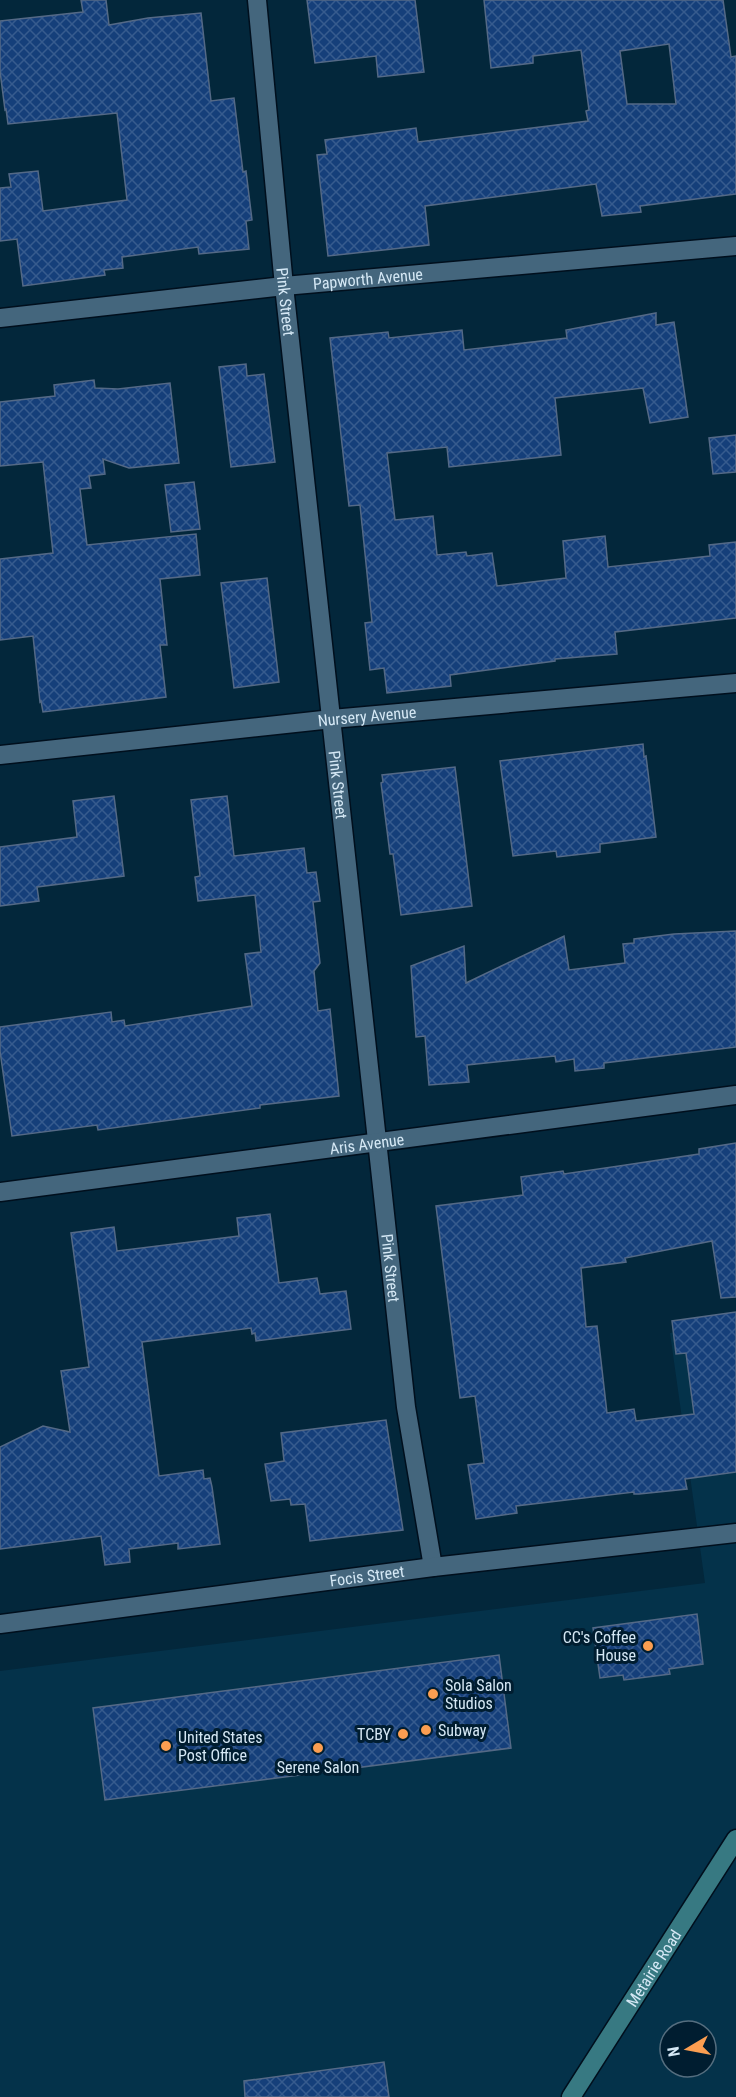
<svg xmlns="http://www.w3.org/2000/svg" width="736" height="2097" font-family="'Roboto Condensed',sans-serif">
<style>
.built{fill:#04324a;fill-rule:evenodd}
.building{fill:url(#building-cross-hatch);stroke:#546986;stroke-width:1.5;fill-rule:evenodd}
.lines{fill:none;stroke-linecap:round;stroke-linejoin:round}
.minor-casing{stroke:#000f1d;stroke-width:21}
.secondary-casing{stroke:#000f1d;stroke-width:21}
.minor{stroke:#44667d;stroke-width:18}
.secondary{stroke:#377982;stroke-width:18}
.poi-dot{fill:#fb9e51;stroke:#001d30;stroke-width:2}
.labels{text-anchor:middle;stroke-width:6;stroke-linejoin:round;paint-order:stroke}
.street-label{font-size:16px;fill:#d5e8f5;stroke:#001d30}
.poi-label{font-size:16px;fill:#d5e8f5;stroke:#001d30;text-anchor:start}
</style>
<defs>
<pattern id="building-cross-hatch" width="8" height="8" patternUnits="userSpaceOnUse" patternTransform="scale(1.5)"><rect width="8" height="8" fill="#153f7a"/><path d="M0 0l8 8M0 8l8-8" fill="none" stroke="#365b8e"/></pattern>
</defs>
<rect width="100%" height="100%" fill="#03273b"/>
<path class="built" d="M736,1324V2097H0V1671L705,1583L670,1333ZM670,2031H706V2067H670Z"/>
<g class="building">
<path d="M81,0H106L109,25L148,18L201,13L211,101L234,98L243,172L246,171L252,220L246,221L249,249L199,254L198,247L122,257L123,268L104,270L105,275L23,286L17,239L0,241V188L11,187L9,174L38,171L43,211L127,200L117,113L8,124L6,109L5,110L0,71V21L83,12Z"/>
<path d="M307,0H415L424,72L378,77L376,56L315,63Z"/>
<path d="M484,0H723L731,57L736,56V194L640,206L641,212L602,216L596,184L425,206L429,245L328,256L317,155L327,154L325,140L416,128L418,142L588,121L586,111L589,110L581,50L533,56V63L491,68ZM669,44L676,104H627L620,51Z"/>
<path d="M656,313V325L674,322L688,417L650,423L643,388L555,398L561,455L449,467L447,447L387,453L395,520L433,516L437,555L466,552L467,556L492,553L497,586L566,578L563,541L605,536L608,567L710,556L709,545L736,542V618L615,632L617,654L555,659V661L450,675L451,686L387,693L384,668L370,670L365,623L372,622L360,505L349,506L330,338L388,332L389,338L462,330L464,350L567,338L566,330Z"/>
<path d="M246,364L247,376L264,374L275,462L231,467L219,367Z"/>
<path d="M94,380L95,388L118,389L170,383L179,463L129,468L103,459L105,474L89,476L91,488L80,489L87,545L196,534L200,575L160,579L167,645H160L166,697L43,712L41,701L40,702L33,636L0,640V559L53,553L43,462L0,466V402L55,396L54,385Z"/>
<path d="M736,435V472L713,474L709,438Z"/>
<path d="M194,482L200,529L171,532L165,485Z"/>
<path d="M267,578L279,682L234,688L221,583Z"/>
<path d="M643,744L644,757L646,756L656,837L600,844V852L557,857L556,851L513,856L500,761Z"/>
<path d="M455,767L472,906L401,915L393,854H390L381,783L383,782L382,775Z"/>
<path d="M114,796L124,876L37,887L39,901L0,906V847L77,837L73,801Z"/>
<path d="M227,796L234,856L304,848L307,873L316,872L320,901L313,902L320,963L314,971L318,1011L330,1009L339,1096L260,1105V1108L98,1130L97,1125L12,1136L0,1051V1027L111,1012L112,1022L124,1020L125,1026L252,1006L245,954L261,952L255,895L198,901L195,877L200,876L191,800Z"/>
<path d="M736,931V1047L604,1063V1068L575,1071L574,1059L556,1062L555,1056L467,1065L469,1082L429,1085L425,1036L416,1037L411,966L464,946L466,983L564,936L569,970L625,963L623,944L634,943V939L674,934Z"/>
<path d="M736,1143V1297L721,1298L712,1241L625,1258L626,1262L581,1268L586,1327L597,1326L607,1413L634,1409L636,1421L694,1414L686,1353L676,1354L672,1321L736,1312V1472L685,1479L687,1489L639,1494H634V1492L516,1506L517,1513L476,1519L468,1465L484,1463L475,1396L460,1398L436,1206L523,1195L521,1177L563,1171L564,1174L619,1166L699,1154V1149Z"/>
<path d="M270,1214L279,1283L317,1278L320,1294L346,1291L351,1329L256,1341L255,1333L252,1334L251,1328L142,1342L159,1476L203,1470L204,1479L210,1478L212,1487L220,1544L178,1549V1543L129,1549L130,1562L105,1565L101,1536L0,1549V1447L43,1426L70,1432L61,1371L89,1367L71,1233L114,1227L117,1251L239,1236L237,1218Z"/>
<path d="M386,1420L403,1530L310,1541L305,1504L291,1505L290,1499L271,1501L265,1464L284,1461L281,1433Z"/>
<path d="M697,1614L703,1664L669,1669L670,1674L624,1680L623,1675L600,1678L593,1628Z"/>
<path d="M499,1655L511,1748L105,1800L93,1708Z"/>
<path d="M384,2062L389,2097H245L244,2081Z"/>
</g>
<g class="lines">
<g class="minor-casing">
<g id="minor">
<path id="s1" d="M257,0L284,286L406,1407L433,1567"/>
<path id="s2" d="M0,318L284,286L736,246"/>
<path id="s3" d="M0,755L332,719L736,683"/>
<path id="s4" d="M0,1192L736,1095"/>
<path id="s5" d="M0,1624L433,1567L736,1533"/>
</g>
</g>
<g class="secondary-casing">
<g id="secondary">
<path id="s6" d="M571,2097L736,1839"/>
</g>
</g>
<use href="#minor" class="minor"/>
<use href="#secondary" class="secondary"/>
</g>
<g class="poi-dot">
<circle cx="648" cy="1646" r="6"/>
<circle cx="433" cy="1694" r="6"/>
<circle cx="426" cy="1730" r="6"/>
<circle cx="403" cy="1734" r="6"/>
<circle cx="166" cy="1746" r="6"/>
<circle cx="318" cy="1748" r="6"/>
</g>
<g class="labels">
<g class="street-label">
<text dy="6" stroke="none"><textPath href="#s2" startOffset="370">Papworth Avenue</textPath></text>
<text dy="6" stroke="none"><textPath href="#s1" startOffset="303">Pink Street</textPath></text>
<text dy="6" stroke="none"><textPath href="#s3" startOffset="369">Nursery Avenue</textPath></text>
<text dy="6" stroke="none"><textPath href="#s1" startOffset="789">Pink Street</textPath></text>
<text dy="6" stroke="none"><textPath href="#s4" startOffset="370">Aris Avenue</textPath></text>
<text dy="6" stroke="none"><textPath href="#s1" startOffset="1275">Pink Street</textPath></text>
<text dy="6" stroke="none"><textPath href="#s5" startOffset="370">Focis Street</textPath></text>
<text dy="6" stroke="none"><textPath href="#s6" startOffset="153">Metairie Road</textPath></text>
</g>
<g class="poi-label">
<text x="636" y="1643" text-anchor="end">CC's Coffee<tspan x="636" dy="18">House</tspan></text>
<text x="445" y="1691">Sola Salon<tspan x="445" dy="18">Studios</tspan></text>
<text x="438" y="1736">Subway</text>
<text x="391" y="1740" text-anchor="end">TCBY</text>
<text x="178" y="1743">United States<tspan x="178" dy="18">Post Office</tspan></text>
<text x="318" y="1773" text-anchor="middle">Serene Salon</text>
</g>
</g>
<g transform="translate(688 2049) rotate(260)"><circle r="28" fill="#001d30" stroke="#556e7f" stroke-width="1.5"/>
<path d="M0-4.5L10 22L0 15L-10 22Z" fill="#fb9e51"/>
<text y="-9" font-size="16" font-weight="bold" text-anchor="middle" fill="#d5e8f5">N</text>
</g>
</svg>
